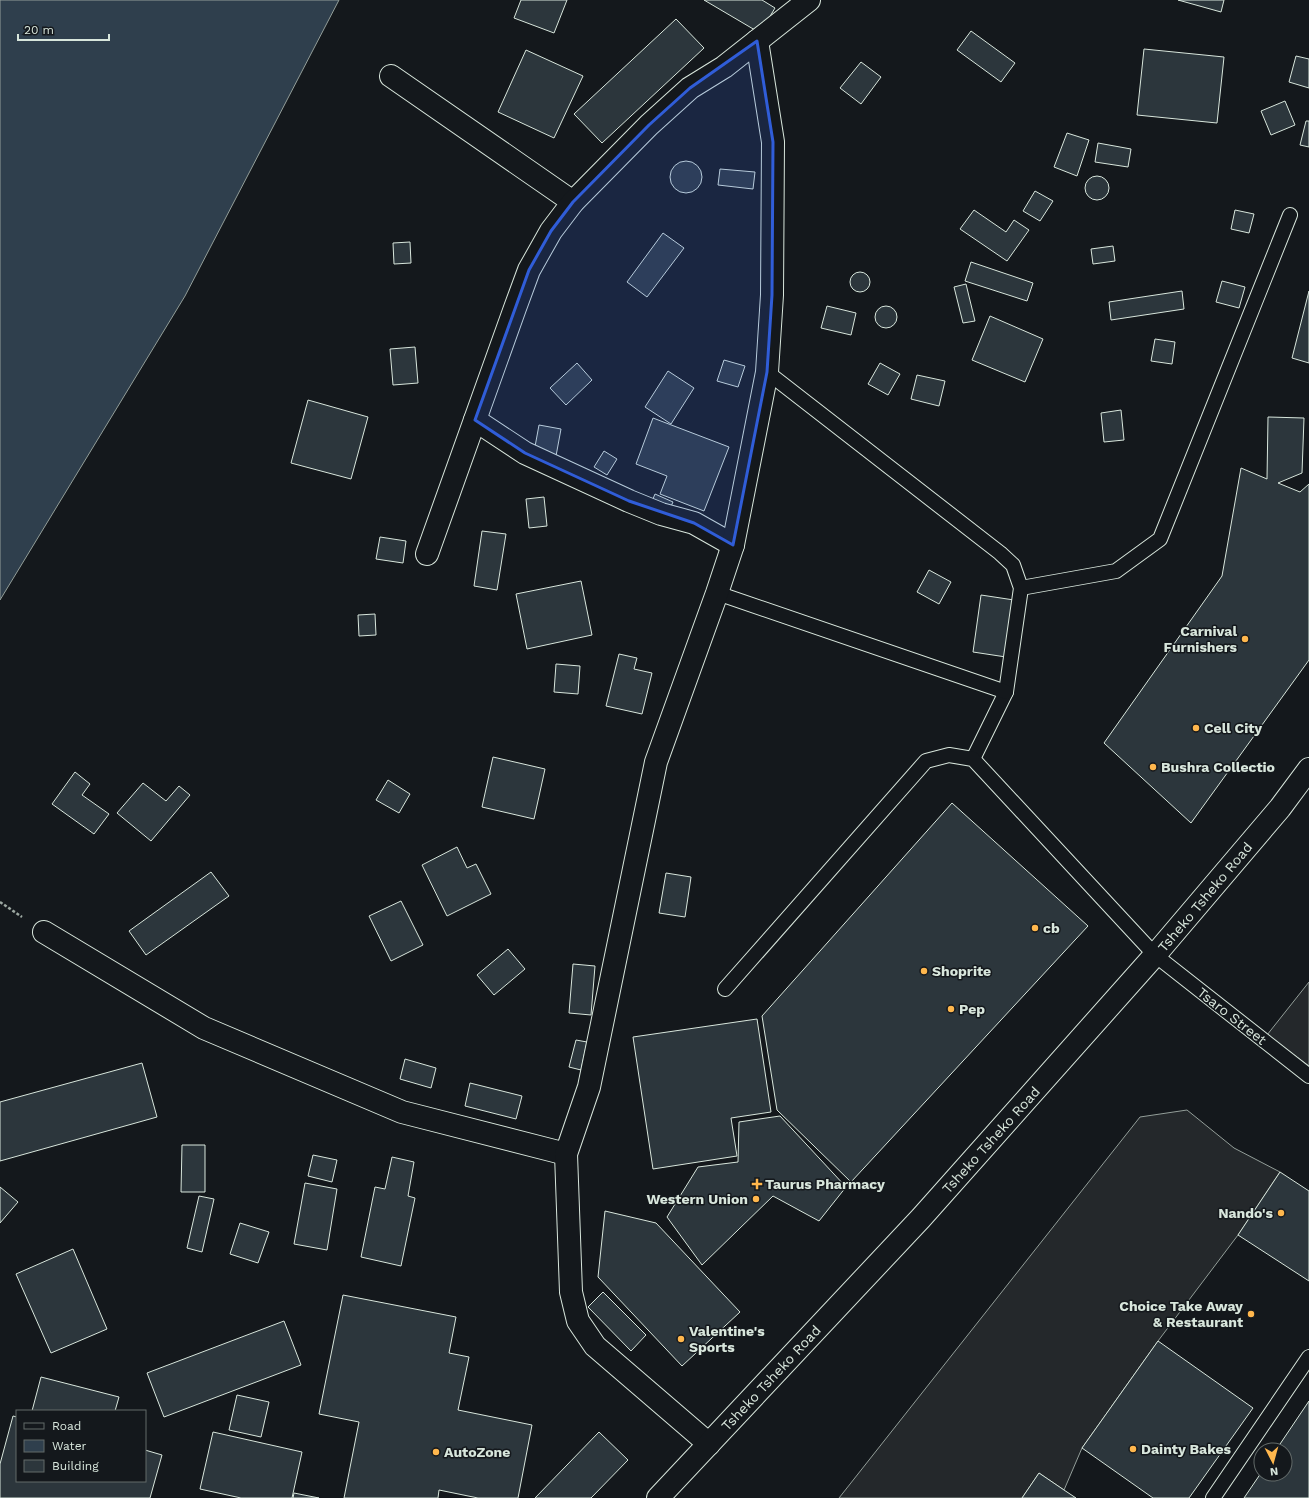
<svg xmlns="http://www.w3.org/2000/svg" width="1309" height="1498" font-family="'Work Sans',sans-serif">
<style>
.parking{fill:#24282b;stroke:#939e99}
.water{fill:#2f3f4d;stroke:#939e99}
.building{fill:#2c363c;stroke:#d8e6dc}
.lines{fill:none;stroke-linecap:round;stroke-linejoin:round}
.lane-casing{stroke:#d8e6dc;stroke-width:16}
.street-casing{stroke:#d8e6dc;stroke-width:24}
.highway-casing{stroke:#d8e6dc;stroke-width:24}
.path{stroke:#9da8a2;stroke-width:2.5;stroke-dasharray:3 2;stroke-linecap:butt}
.lane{stroke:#14181c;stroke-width:14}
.street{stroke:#14181c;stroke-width:22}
.highway{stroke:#14181c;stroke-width:22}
.marked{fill:#305dd8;fill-opacity:0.2;stroke:#305dd8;stroke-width:3;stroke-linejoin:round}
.poi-dot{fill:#ffb74d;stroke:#14181c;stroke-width:1.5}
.labels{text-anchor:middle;stroke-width:3;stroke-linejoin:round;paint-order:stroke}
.poi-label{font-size:14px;font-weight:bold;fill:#d8e6dc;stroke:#14181c;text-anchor:start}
.street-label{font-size:14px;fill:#d8e6dc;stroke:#14181c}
</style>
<rect width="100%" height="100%" fill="#14181c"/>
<g class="parking">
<path d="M1309,982V1066L1267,1035Z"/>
<path d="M1187,1110L1234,1148L1280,1172L1238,1235L1158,1341L1082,1448L1064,1490L1039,1473L1022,1498H839L1140,1117Z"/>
</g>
<path class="water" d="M0,0H339L185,296L0,600Z"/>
<g class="building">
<path d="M521,0H567L554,33L514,18Z"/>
<path d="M704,0H762L775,8L760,33Z"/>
<path d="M1178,0H1224L1221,12Z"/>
<path d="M676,19L704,48L602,143L574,114Z"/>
<path d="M971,31L1015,63L1001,82L957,50Z"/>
<path d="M1144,49L1224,57L1217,123L1137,115Z"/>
<path d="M526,50L583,76L554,138L498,112Z"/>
<path d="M1296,56L1309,59V88L1289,82Z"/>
<path d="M861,62L881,77L861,104L840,88Z"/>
<path d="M1285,101L1295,125L1271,135L1261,111Z"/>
<path d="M1306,121H1309V147L1300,145Z"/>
<path d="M1067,133L1089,140L1077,176L1054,167Z"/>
<path d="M1098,143L1131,149L1128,167L1095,162Z"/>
<circle cx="686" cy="177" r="16"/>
<path d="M720,169L755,172L753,189L718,185Z"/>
<circle cx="1097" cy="188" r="12"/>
<path d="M1035,191L1053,201L1040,221L1023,211Z"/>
<path d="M974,210L1006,232L1014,220L1029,230L1007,261L960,229Z"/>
<path d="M1235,210L1254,214L1249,233L1231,229Z"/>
<path d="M663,233L684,248L647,297L627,282Z"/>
<path d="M410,242L411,263L394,264L393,243Z"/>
<path d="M1113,246L1115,261L1093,264L1091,249Z"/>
<path d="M971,262L1033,283L1027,301L965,281Z"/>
<circle cx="860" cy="282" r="10"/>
<path d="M1222,281L1245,287L1239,308L1216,302Z"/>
<path d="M966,284L975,321L963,323L954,287Z"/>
<path d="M1182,291L1184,309L1111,320L1109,302Z"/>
<path d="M1309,291V363L1292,358Z"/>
<circle cx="886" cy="317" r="11"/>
<path d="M827,306L856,313L851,335L821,328Z"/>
<path d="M990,316L1043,339L1025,382L972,360Z"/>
<path d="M1155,339L1175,342L1172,364L1151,361Z"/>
<path d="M415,347L418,383L393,385L390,349Z"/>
<path d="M724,360L745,366L738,387L717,381Z"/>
<path d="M577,363L592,380L566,405L550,388Z"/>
<path d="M880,363L900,374L888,395L868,384Z"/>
<path d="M668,371L694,388L671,424L645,407Z"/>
<path d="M917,375L945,381L939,406L911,399Z"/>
<path d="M308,400L368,417L351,479L291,463Z"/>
<path d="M1121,410L1124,440L1104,442L1101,413Z"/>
<path d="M1268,417L1304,418L1302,473L1278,483L1300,492L1309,484V660L1191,823L1104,743L1222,576L1241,468L1267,479Z"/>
<path d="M653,418L729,447L704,511L660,494L667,476L636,464Z"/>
<path d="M539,425L561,429L556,456L534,452Z"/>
<path d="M604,451L617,459L607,475L594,467Z"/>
<path d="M655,494L673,502L668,513L650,506Z"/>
<path d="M544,497L547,526L529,528L526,499Z"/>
<path d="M482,531L506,534L497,590L474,586Z"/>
<path d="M380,537L406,541L403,563L376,559Z"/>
<path d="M929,570L951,582L939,604L917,592Z"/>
<path d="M581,581L592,635L527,649L516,594Z"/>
<path d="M981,595L1014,600L1006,657L973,652Z"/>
<path d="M375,614L376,635L359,636L358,615Z"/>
<path d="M619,654L637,658L634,669L652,673L642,714L606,706Z"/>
<path d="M556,664L580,666L578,694L554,692Z"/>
<path d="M493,757L545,769L534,819L482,807Z"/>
<path d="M75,772L90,784L82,795L109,814L94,834L52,804Z"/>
<path d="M388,780L410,794L399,813L376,800Z"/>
<path d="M143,783L166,801L179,786L190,795L151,841L117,813Z"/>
<path d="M952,803L1088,926L851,1182L777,1110L762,1016Z"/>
<path d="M457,847L467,868L476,864L491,894L447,916L422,865Z"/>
<path d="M211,872L229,896L146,955L129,931Z"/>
<path d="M666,873L691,877L685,917L659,913Z"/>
<path d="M401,901L423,945L391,961L369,916Z"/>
<path d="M508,949L525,969L494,995L477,975Z"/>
<path d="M573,964L595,966L591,1015L569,1013Z"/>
<path d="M757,1019L771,1112L731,1118L737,1156L653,1169L633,1037Z"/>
<path d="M576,1040L587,1042L581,1070L569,1067Z"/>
<path d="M405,1059L436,1068L431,1088L400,1079Z"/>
<path d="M142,1063L157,1117L0,1161V1102Z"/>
<path d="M470,1083L522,1096L516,1119L465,1106Z"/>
<path d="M780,1116L846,1187L819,1221L773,1196L702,1265L667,1217L698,1167L738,1162L739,1122Z"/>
<path d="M182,1145H205V1192H181Z"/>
<path d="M313,1155L337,1160L332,1182L308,1176Z"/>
<path d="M392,1157L414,1162L408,1196L415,1198L401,1266L361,1257L375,1187L385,1189Z"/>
<path d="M1280,1172L1309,1191V1281L1238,1235Z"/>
<path d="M305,1183L337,1189L327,1250L294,1244Z"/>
<path d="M0,1187L18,1202L0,1223Z"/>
<path d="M199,1196L214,1199L202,1252L187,1248Z"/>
<path d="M605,1211L656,1223L740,1312L682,1366L598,1277Z"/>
<path d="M240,1223L269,1232L258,1263L230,1254Z"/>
<path d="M73,1249L107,1329L51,1353L16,1274Z"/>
<path d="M603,1292L646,1335L631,1351L588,1307Z"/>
<path d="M343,1295L456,1317L449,1353L469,1357L458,1410L532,1425L518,1498H478L439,1490L438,1498H344L359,1422L319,1414Z"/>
<path d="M284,1321L301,1365L164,1417L147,1373Z"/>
<path d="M1158,1341L1253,1408L1189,1498H1153L1082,1448Z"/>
<path d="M41,1377L119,1397L115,1411H32Z"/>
<path d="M237,1395L269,1402L261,1437L229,1430Z"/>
<path d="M1309,1401V1498H1244L1261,1473V1474H1285V1450H1276Z"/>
<path d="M13,1416L17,1417V1481H145V1450L162,1455L150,1498H0V1464Z"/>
<path d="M213,1432L302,1452L292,1498H241L200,1489Z"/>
<path d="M599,1432L628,1460L591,1498H535Z"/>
<path d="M1039,1473L1064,1490L1076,1498H1022Z"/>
<path d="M294,1493L319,1498H293Z"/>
</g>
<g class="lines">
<g class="lane-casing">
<g id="lane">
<path d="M767,372L1000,553L1013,565L1021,588L1006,692L973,759"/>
<path d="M1021,588L1116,571L1160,539L1290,215"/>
<path d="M717,593L1006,692"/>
<path d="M725,989L926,761L949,755L973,759L1155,955L1309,1076"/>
<path d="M1213,1498L1309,1357"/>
</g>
</g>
<g class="street-casing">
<g id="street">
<path d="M391,76L573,202"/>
<path d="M475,420L525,453L629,501L661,514L694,523L733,545"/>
<path d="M427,554L515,308L529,270L551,231L573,202L649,125L690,88L724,67L757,41"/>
<path d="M44,932L204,1028L402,1112L566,1154"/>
<path d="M709,1444L595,1346L578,1321L571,1292L566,1154L589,1087L656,762L717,593L733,545L767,372L772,295L773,142L757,41L809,0"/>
</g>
</g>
<g class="highway-casing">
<path id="highway" d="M658,1498L921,1218L1155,955L1280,808L1309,769"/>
</g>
<path class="path" d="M0,902L22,917"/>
<use href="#lane" class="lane"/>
<use href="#street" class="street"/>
<use href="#highway" class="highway"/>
</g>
<path class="marked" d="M757,41L773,142L772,295L767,372L733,545L694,523L629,501L525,453L475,420L529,270L551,231L573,202L649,125L690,88Z"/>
<g class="poi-dot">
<circle cx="1245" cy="639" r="4"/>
<circle cx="1196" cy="728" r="4"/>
<circle cx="1153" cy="767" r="4"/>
<circle cx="1035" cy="928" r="4"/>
<circle cx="924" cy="971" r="4"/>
<circle cx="951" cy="1009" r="4"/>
<path d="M755 1178h4v4h4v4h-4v4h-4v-4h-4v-4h4z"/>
<circle cx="756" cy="1199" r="4"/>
<circle cx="1281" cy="1213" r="4"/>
<circle cx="1251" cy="1314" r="4"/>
<circle cx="681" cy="1339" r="4"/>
<circle cx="1133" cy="1449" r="4"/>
<circle cx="436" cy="1452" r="4"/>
</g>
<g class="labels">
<g class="poi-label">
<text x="1237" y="636" text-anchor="end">Carnival<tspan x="1237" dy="16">Furnishers</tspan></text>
<text x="1204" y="733">Cell City</text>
<text x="1161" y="772">Bushra Collectio</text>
<text x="1043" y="933">cb</text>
<text x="932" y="976">Shoprite</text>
<text x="959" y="1014">Pep</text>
<text x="765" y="1189">Taurus Pharmacy</text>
<text x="748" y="1204" text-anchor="end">Western Union</text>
<text x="1273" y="1218" text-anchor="end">Nando's</text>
<text x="1243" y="1311" text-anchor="end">Choice Take Away<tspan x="1243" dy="16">&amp; Restaurant</tspan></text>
<text x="689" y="1336">Valentine's<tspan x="689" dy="16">Sports</tspan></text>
<text x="1141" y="1454">Dainty Bakes</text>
<text x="444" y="1457">AutoZone</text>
</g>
<g class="street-label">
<text transform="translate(1205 897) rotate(-50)" y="5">Tsheko Tsheko Road</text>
<text transform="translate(1232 1016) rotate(38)" y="5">Tsaro Street</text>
<text transform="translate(991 1140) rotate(-48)" y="5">Tsheko Tsheko Road</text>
<text transform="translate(771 1378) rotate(-47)" y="5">Tsheko Tsheko Road</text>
</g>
</g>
<rect x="16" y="1410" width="130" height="72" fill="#14181c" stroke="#626a69"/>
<rect x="24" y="1423" width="20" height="6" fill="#14181c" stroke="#626a69"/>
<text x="52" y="1430" font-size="12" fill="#d8e6dc">Road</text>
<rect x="24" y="1440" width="20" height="12" fill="#2f3f4d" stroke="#626a69"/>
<text x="52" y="1450" font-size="12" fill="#d8e6dc">Water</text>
<rect x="24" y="1460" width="20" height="12" fill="#2c363c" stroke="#626a69"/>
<text x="52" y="1470" font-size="12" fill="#d8e6dc">Building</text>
<g transform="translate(1273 1462) rotate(174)"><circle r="19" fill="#14181c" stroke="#626a69"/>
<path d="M0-3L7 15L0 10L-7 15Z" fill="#ffb74d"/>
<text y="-6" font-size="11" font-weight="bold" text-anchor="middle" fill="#d8e6dc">N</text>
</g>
<path d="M18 34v6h91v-6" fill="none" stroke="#d8e6dc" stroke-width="2"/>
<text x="24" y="34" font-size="12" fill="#d8e6dc" stroke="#14181c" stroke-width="3" paint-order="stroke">20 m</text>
</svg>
